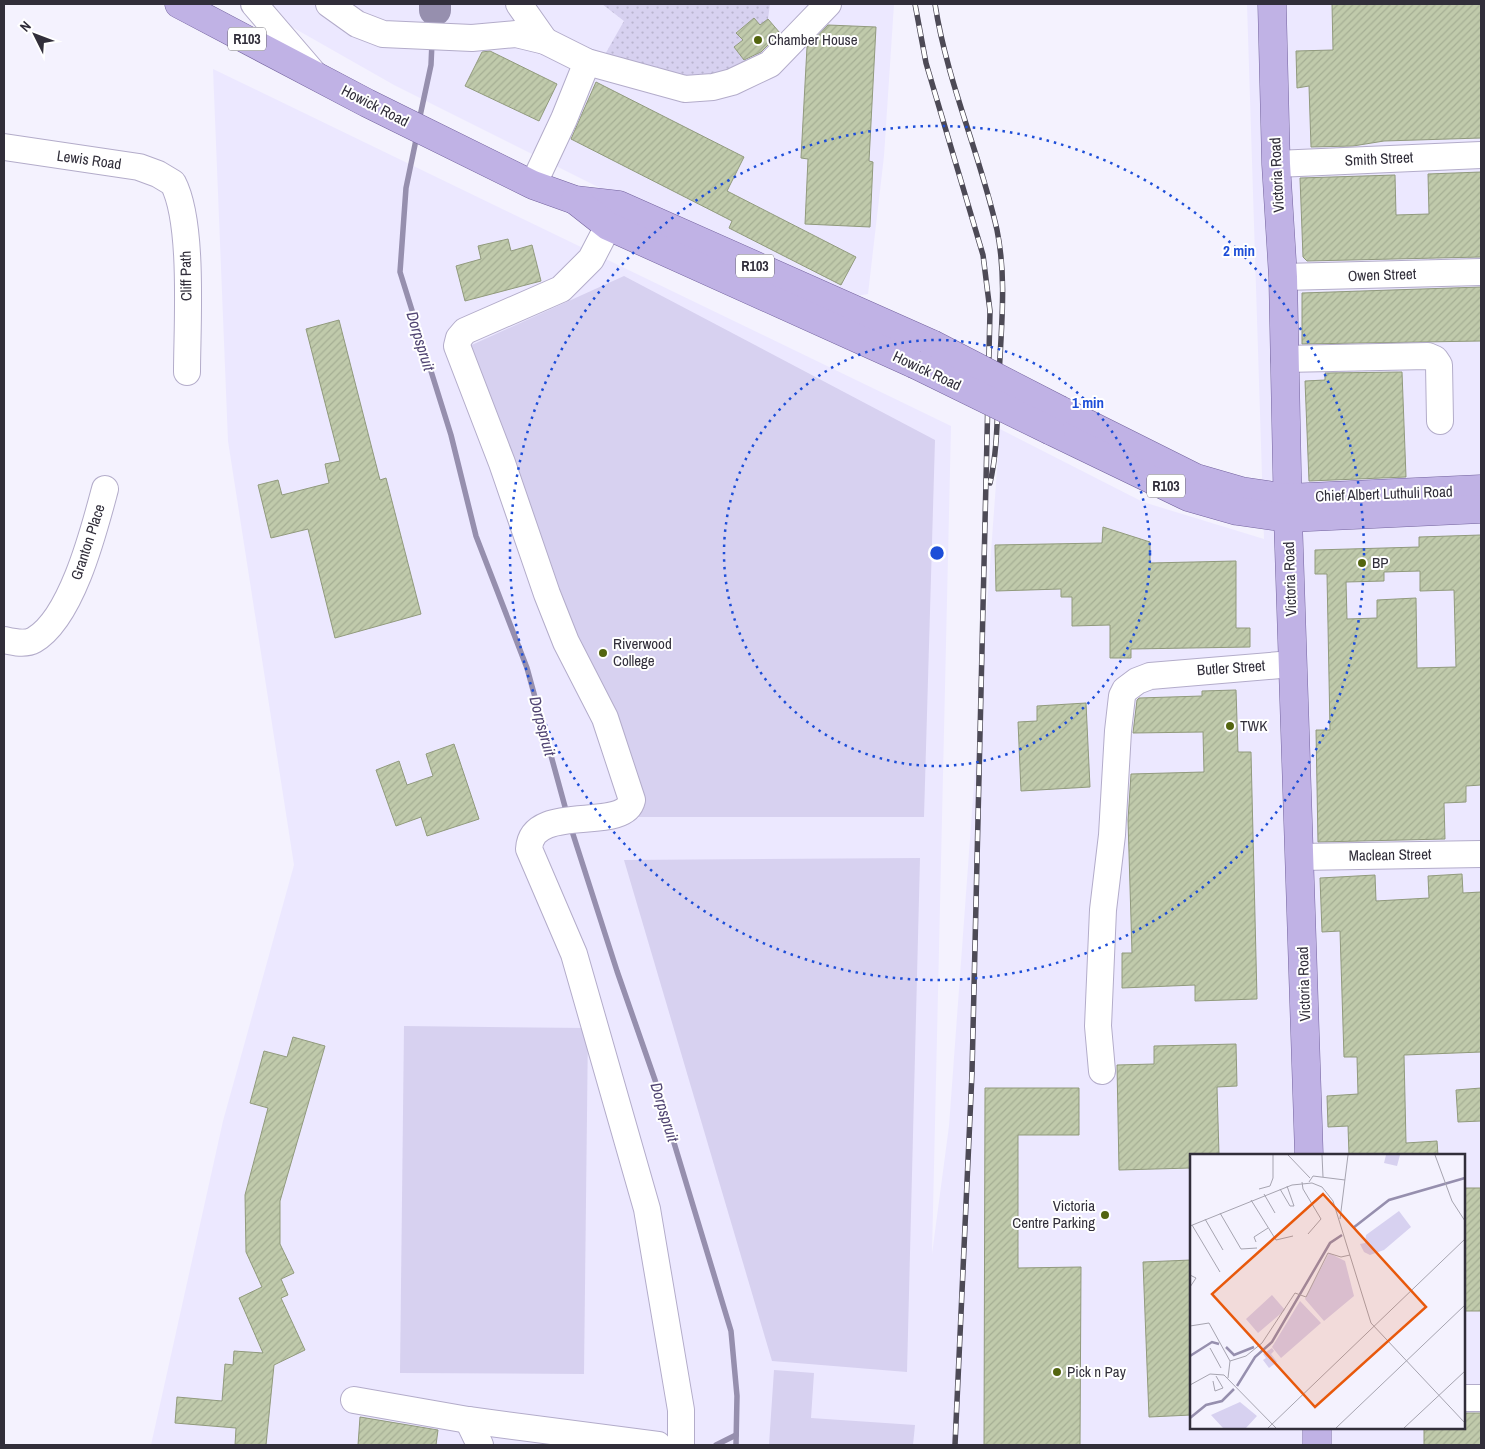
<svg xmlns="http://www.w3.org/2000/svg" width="1485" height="1449" font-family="'Archivo Narrow',sans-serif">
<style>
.built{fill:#ece8ff;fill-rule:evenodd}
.green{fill:url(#green-dots)}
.pitch{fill:#d7d1f0}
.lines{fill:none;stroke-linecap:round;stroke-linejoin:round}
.stream{stroke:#968fae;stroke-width:5.5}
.river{stroke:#968fae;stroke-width:32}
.building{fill:url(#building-hatch);stroke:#919a7d;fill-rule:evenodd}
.minor-casing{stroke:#b3acca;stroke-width:28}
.major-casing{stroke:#73639e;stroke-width:29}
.minor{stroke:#fff;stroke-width:26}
.major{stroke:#c0b2e5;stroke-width:28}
.rail-casing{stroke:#4d4a56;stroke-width:5.5}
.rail{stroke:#fff;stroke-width:4;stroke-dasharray:11;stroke-linecap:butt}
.major-bridge-casing{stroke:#73639e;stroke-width:29;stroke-linecap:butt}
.major-bridge{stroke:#c0b2e5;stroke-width:28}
.ring{fill:none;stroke:#1d4ed8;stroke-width:2.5;stroke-dasharray:2.5 5}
.poi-dot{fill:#53650f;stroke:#fff;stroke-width:2}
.labels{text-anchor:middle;stroke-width:4;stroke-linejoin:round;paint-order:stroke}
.shield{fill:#fff;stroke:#6f6d75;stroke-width:1}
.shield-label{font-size:14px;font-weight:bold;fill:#312e3a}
.poi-label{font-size:15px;fill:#312e3a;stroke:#fff;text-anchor:start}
.street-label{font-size:15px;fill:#312e3a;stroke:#fff}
.water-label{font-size:16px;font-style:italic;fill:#504472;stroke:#fff}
.inset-river{fill:none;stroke:#968fae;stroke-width:2.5}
.inset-road{fill:none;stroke:#a6a4b0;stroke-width:1}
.view{fill:#e8590c;fill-opacity:0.15;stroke:#e8590c;stroke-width:2.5}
.inset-edge{fill:none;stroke:#312e3a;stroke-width:2.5}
.centre{fill:#1d4ed8;stroke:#fff;stroke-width:2.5}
.ring-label{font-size:15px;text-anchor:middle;font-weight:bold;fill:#1d4ed8;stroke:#fff;stroke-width:4;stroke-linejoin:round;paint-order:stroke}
</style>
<defs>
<pattern id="green-dots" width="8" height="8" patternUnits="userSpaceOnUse" patternTransform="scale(1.25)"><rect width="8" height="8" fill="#d7d1f0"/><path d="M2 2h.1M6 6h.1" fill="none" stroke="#b9b4cf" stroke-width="1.8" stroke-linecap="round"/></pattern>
<pattern id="building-hatch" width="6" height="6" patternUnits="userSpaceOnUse" patternTransform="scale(1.25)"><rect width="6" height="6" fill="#c0caab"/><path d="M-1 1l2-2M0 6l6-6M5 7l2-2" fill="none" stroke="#a5ae94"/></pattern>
</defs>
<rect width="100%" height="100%" fill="#f4f2fe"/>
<g class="built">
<path d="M273,4H894L884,156L868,294L826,301L394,85L292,27Z"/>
<path d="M1247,4H1481V1445H151L223,1121L294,865L228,441L213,69L951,426L932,1254L949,1126L1000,429L1143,502L1264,539ZM1191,1155H1464V1428H1191Z"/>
</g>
<path class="green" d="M602,4H770L768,19L760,25L754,18L736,32L743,40L734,47L747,63L682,86L603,58L624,21Z"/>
<g class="pitch">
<path d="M624,276L935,440L924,817H636L465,348Z"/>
<path d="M920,858L907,1372L772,1361L624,860Z"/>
<path d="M404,1026L588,1028L584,1374L400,1373Z"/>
<path d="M774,1370L814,1373L811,1418L915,1425L913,1445H769Z"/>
</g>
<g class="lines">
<g class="stream">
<path d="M433,30L435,10"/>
<path d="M419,121L431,65L432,42"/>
<path d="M417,135L406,188L400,272L451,435L476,536L527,668L567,814"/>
<path d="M571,828L617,971L655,1080L731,1331L737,1396L736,1445"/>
<path d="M716,1445L736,1435"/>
</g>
<path class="river" d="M435,10V4"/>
</g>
<g class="building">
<path d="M1332,4H1481V138L1384,141L1353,146L1311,147L1309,86L1297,88L1296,51L1333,50Z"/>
<path d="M754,18L760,25L768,19L780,33L761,52L744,60L734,47L743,40L736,33Z"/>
<path d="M828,25L876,27L869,161L873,162L870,227L805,224L808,159L801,158L807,47Z"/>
<path d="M490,51L557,84L539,121L465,86L482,52Z"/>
<path d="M596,82L744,157L727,191L856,257L841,285L729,228L732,221L571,139Z"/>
<path d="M1481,172V257L1307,261L1303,257L1300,178L1395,175L1396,215L1429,214L1428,174Z"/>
<path d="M508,239L511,251L532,245L541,281L465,301L456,266L481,259L478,246Z"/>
<path d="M1481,287V341L1302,344V293Z"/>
<path d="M339,320L380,480L386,478L421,614L335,638L308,529L271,538L258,485L278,480L282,495L329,483L325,464L340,461L306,329Z"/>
<path d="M1402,372L1406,477L1309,481L1305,381L1325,380V373Z"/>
<path d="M1103,527L1150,542V563L1236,561V628H1250V647L1131,649V658H1110V625L1072,626V597H1061V589L996,591L995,545L1102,543Z"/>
<path d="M1481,535V785L1466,786V802L1444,803L1445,839L1318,842L1316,730H1330L1327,574H1315V550L1419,547V537ZM1420,571V591L1454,590L1456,667L1417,668L1416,598L1377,600V618L1347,619L1346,582L1384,581V572Z"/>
<path d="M1236,690L1238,752H1251L1257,999L1195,1001V985L1122,988V953H1132L1128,820L1131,774L1204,772L1203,732L1133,733L1137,700L1139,698L1202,696V691Z"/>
<path d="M1086,703L1090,787L1021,791L1018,722L1037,721V706Z"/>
<path d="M454,744L479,819L427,836L421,817L396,826L376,770L399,761L407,785L433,776L426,754Z"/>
<path d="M1462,874L1463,893L1481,892V1052L1404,1055L1406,1143L1437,1141L1438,1155H1349L1348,1126L1328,1127L1327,1096L1358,1094L1357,1057H1344L1340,931L1322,932L1320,878L1375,875L1376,901L1429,898L1428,876Z"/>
<path d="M293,1037L325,1046L280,1201V1244L294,1273L281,1279L288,1295L281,1298L305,1350L274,1365L266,1445H235L236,1428L175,1423L177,1397L222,1401L225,1364L233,1365L234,1351L263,1353L239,1298L262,1287L246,1252L245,1195L268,1108L250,1103L264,1051L287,1057Z"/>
<path d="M1236,1044L1237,1086L1217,1087L1219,1155H1191V1168L1119,1170L1117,1065L1154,1064V1046Z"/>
<path d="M985,1088H1079V1135H1018V1268L1081,1267L1080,1445H984Z"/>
<path d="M1481,1088V1121L1458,1122L1456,1090Z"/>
<rect x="1464" y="1188" width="17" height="123"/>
<path d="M1191,1260V1415L1149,1417L1143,1262Z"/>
<path d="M1464,1413H1481V1445H1424V1428H1464Z"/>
<path d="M360,1417L438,1430L436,1445H358Z"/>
</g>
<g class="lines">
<g class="minor-casing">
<g id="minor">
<path d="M254,4L315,75"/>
<path d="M329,4L357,24L383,34L472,38L516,34L545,41L587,62L685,89L713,87L732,82L770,64L828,4"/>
<path d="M519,4L545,41"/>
<path d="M4,147L139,167L158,174L173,183C194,223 187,326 187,372"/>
<path d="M1276,164L1481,155"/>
<path d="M533,185L564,119L587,62"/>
<path d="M618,207L591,259L561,289L465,331L459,338L457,346L502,463L547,594L566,642L605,718L632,800C624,834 532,801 529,849L574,954L647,1209L681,1410V1445"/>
<path d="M1283,277L1481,272"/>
<path d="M1284,359L1428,356L1435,359L1439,365L1440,421"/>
<path d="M4,640C13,642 25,645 34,640C72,618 94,530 105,489"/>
<path d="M1299,857L1481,854"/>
<path d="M1102,1071L1098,1026L1103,910L1112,835L1118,731L1122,696L1125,690L1137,681L1150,676L1292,664"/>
<path d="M1464,1398H1481"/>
<path d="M354,1400L468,1420L658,1445"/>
<path d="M468,1420L480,1445"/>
</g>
</g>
<g class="major-casing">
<g id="major">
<path d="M179,4L367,103L533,185L575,200L619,205L932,344"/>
<path d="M1272,4L1276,164L1283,277L1288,518L1309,1155"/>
<path d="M575,200L608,226L914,364"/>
<path d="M1060,410L1196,478L1241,491L1287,498L1481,489"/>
<path d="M1051,431L1188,497L1237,511L1288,518L1481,509"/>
<path d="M1317,1428V1445"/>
</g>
</g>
<use href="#minor" class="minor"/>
<use href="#major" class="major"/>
<g class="rail-casing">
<g id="rail">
<path d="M915,4L926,63L983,255L990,311L972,1073L955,1445"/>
<path d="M935,4C947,82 980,154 997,230C1007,279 1001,328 999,378C997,413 998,449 990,483"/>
</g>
</g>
<use href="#rail" class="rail"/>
<g class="major-bridge-casing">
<g id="major-bridge">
<path d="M932,344L1060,410"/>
<path d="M914,364L1051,431"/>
</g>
</g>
<use href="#major-bridge" class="major-bridge"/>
</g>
<g class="ring">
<circle cx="937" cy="553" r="213"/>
<circle cx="937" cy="553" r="427"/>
</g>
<g class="poi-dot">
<circle cx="758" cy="40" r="5"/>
<circle cx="1362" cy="563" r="5"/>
<circle cx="603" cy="653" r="5"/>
<circle cx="1230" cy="726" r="5"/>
<circle cx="1105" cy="1215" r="5"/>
<circle cx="1057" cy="1372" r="5"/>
</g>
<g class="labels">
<g class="shield">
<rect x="228" y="27.5" width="38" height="23" rx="4"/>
<rect x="736" y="254.5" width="38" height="23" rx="4"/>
<rect x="1147" y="474.5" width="38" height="23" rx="4"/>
</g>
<g class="shield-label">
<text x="247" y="44">R103</text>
<text x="755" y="271">R103</text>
<text x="1166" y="491">R103</text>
</g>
<g class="poi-label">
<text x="768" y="45">Chamber House</text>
<text x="1372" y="568">BP</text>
<text x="613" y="649">Riverwood<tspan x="613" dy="17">College</tspan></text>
<text x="1240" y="731">TWK</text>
<text x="1095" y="1211" text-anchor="end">Victoria<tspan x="1095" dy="17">Centre Parking</tspan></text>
<text x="1067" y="1377">Pick n Pay</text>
</g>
<g class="street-label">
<text transform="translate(375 106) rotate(27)" y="5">Howick Road</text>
<text transform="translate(1379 159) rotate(-3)" y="5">Smith Street</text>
<text transform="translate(89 160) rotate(8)" y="5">Lewis Road</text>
<text transform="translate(1277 175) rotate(-93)" y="5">Victoria Road</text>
<text transform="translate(1382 275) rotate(-2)" y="5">Owen Street</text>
<text transform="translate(186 276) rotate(-91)" y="5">Cliff Path</text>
<text transform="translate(927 371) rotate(25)" y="5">Howick Road</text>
<text transform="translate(1384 494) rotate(-2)" y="5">Chief Albert Luthuli Road</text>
<text transform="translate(88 542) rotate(-72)" y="5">Granton Place</text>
<text transform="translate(1290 579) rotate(-92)" y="5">Victoria Road</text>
<text transform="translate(1231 668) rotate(-4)" y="5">Butler Street</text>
<text transform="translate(1390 855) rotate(-1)" y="5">Maclean Street</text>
<text transform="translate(1304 984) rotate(-92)" y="5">Victoria Road</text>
</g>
<g class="water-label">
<text transform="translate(421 341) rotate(73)" y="6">Dorpspruit</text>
<text transform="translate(543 726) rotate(75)" y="6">Dorpspruit</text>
<text transform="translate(665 1112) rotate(73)" y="6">Dorpspruit</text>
</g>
</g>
<g transform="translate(1190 1154)">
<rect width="275" height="275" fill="#f4f2fe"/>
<path d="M196,1H210L207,12L194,9ZM209,57L221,73L194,96L180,101L174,98L170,90L175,89L176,81ZM50,248L67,262L56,274H33L21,261Z" fill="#d7d1f0"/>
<path d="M139,99L155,107L164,142L134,167L115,145ZM82,141L95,156L68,179L56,165ZM110,147L131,169L91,204L82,193ZM82,194L84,197L81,200L87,208L79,214L73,206L76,204L73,200Z" fill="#d7d1f0"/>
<path class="inset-river" d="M163,74L199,46L275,24M36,193L44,201L64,193M0,202L22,188L29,190M47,232L65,203L82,188L140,89L152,81M0,264L16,251L32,247L44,235"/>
<path class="inset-road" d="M98,1L120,24M132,1L133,23M245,1L262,47L275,67M112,28L113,35L131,65L118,80M119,28L123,22L155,26M69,35L80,32L83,24V1M90,35L100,52H104L97,32M74,40L85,59M61,46L86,86L103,82M30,59L51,95L67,94M15,65L33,96M150,65L158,1M2,71L30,118M0,72L102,31L122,29L132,33L143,47L181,169L275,269M66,88L64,83L78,74M0,121L6,124L0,133M0,172L19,169L40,207L38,224M20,194L31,214M40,207L56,202L72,189L105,139L116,143L138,99L151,103L160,101M23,227L25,237L33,234L26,222M0,231L20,220L34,221L86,274M78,274L275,85M146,274L275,151M214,274L275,217"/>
<path class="view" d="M133,40L236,153L125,253L22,140Z"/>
<rect width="275" height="275" class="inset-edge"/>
</g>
<circle cx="937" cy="553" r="8" class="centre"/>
<g class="ring-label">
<text x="1239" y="256">2 min</text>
<text x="1088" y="408">1 min</text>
</g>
<rect width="1485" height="1449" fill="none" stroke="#312e3a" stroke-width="10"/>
<g transform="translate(35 35) rotate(312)" stroke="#ffffff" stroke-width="4" paint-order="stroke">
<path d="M0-4L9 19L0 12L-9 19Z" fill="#312e3a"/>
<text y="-8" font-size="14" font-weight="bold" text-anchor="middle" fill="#312e3a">N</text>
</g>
</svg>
